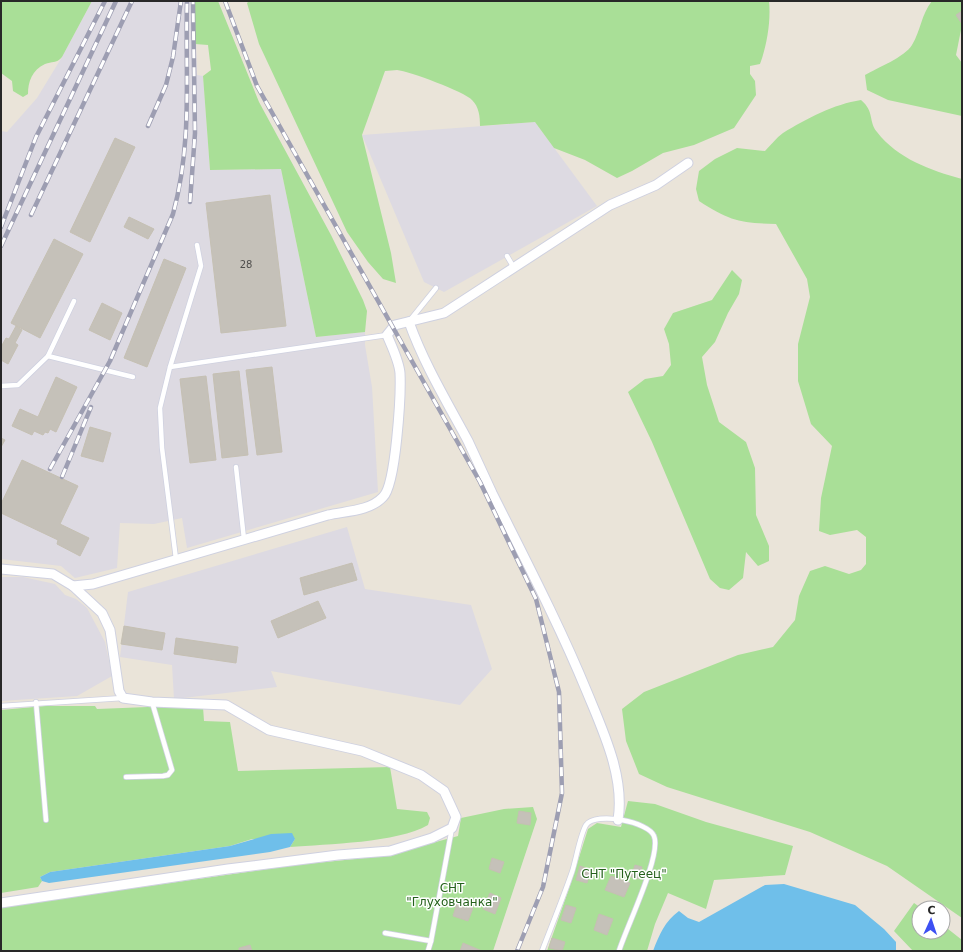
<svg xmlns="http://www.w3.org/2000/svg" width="963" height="952" font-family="'DejaVu Sans',sans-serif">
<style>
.industrial{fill:#dddae2}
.green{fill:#a9df97}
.water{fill:#6fbfea}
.building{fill:#c5c1b9;stroke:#c5c0b3}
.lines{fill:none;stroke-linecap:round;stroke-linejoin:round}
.lane-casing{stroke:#cfd1e0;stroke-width:6}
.street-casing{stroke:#cfd1e0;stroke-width:11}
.lane{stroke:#fff;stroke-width:4.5}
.street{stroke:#fff;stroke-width:9}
.rail-casing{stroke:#9d9eb2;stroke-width:4.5}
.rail{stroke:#fff;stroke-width:3;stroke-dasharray:9;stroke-linecap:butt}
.labels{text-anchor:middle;stroke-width:3;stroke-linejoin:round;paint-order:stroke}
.number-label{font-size:10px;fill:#4f4e4c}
.park-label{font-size:12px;fill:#24611b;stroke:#fff}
</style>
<rect width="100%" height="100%" fill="#eae4d9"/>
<g class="industrial">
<path d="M92,1H195L197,75L203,76L210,170L281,169L316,337L365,332V345L372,387L378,492L187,548L182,518L154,524L120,523L117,568L75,578L61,566L1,559V131L7,132L37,98L62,57Z"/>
<path d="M535,122L597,206L444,292L424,282L362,135Z"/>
<path d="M347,527L365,589L471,605L492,669L460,705L271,671L277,687L174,699L172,665L120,657L128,592Z"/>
<path d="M1,577H23L55,584L65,595L76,599L87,608L105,642L112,676L77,696L1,701Z"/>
</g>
<g class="green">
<path d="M1,1H92L62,57C56,64 52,61 45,64C32,70 28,82 28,94L23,97L13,91L12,81L1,73Z"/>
<path d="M195,1H218L259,102L331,235L363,300L367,311L365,332L316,337L281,169L210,170L203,76L211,70L208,45L195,44Z"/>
<path d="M249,1H769C771,21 767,45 760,64L750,66V74L755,81L756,95L734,128L694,145L663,153L632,171L617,178L585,160L554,148L535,122L480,126C480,116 479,107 472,100C465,92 409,71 397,70C394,70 389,71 385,71L362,135L391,253L396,283L383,279L368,262L347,232L259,44L247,3Z"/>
<path d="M932,1H962V25L956,55L962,63V116L888,100L867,90L865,75C877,68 905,57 912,45C921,30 921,15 932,1Z"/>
<path d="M861,100C875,112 868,121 877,132C898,159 930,170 962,179V918L887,866L810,832L667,787L639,774L626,741L622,709L644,692L738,655L773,647L795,620L799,596L810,571L825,566L849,574L861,570L866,564V537L857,530L830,535L819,531L821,498L832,446L811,424L798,381V344L810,297L807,279L776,224C740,223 730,221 699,201L696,189L699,171L715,159L737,148L765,151C771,145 776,138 783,133C806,119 834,104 861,100Z"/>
<path d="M732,270L742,280L739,294L728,313L715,342L702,357L707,385L719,422L746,442L755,468L756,515L769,546V561L758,566L746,552L743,578L729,590L720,588L710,579L652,442L628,392L645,379L663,376L671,365L669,344L664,329L673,313L712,300Z"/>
<path d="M45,706H95L97,709L148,707H203L204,721L230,722L238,771L390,767L397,809L427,812L430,818L428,825C397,843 327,844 290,847L295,839H252L230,846L50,872L40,877L42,881L38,887L1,893V710Z"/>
<path d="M628,801L655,804L706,822L793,846L785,875L714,880L706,909L668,893L655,924L647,951H547L571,883L588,829L597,823L621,827Z"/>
<path d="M533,807L537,819L493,951H1V907L296,865L384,856L458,836L461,818L504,809Z"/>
<path d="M914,903L921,908H919V932H943V925L962,940V951H913L894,931Z"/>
</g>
<g class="water">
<path d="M292,833L295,839L290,847L270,852L49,883L42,881L40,877L50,872L230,846L271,834Z"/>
<path d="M784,884L855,905L884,929L896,942V951H653C659,935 665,921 679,911L688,918L699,922L765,885Z"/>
</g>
<g class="building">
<path d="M962,11V24L956,15Z"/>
<path d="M115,138L135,147L90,242L70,232Z"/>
<path d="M270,195L286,326L221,333L206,203Z"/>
<path d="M129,217L154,229L148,239L124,227Z"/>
<path d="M54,239L83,254L40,338L11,323Z"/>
<path d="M164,259L186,268L147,367L124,358Z"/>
<path d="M102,303L122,313L110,340L89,330Z"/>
<path d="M16,326L22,330L15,343L18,345L8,364L1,360V347L6,338L9,339Z"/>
<path d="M272,367L282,452L257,455L246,370Z"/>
<path d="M239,371L248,455L222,458L213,374Z"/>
<path d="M206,376L216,460L190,463L180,379Z"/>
<path d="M56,377L77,387L56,432L50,429L48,433L45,432L43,435L34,431L32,435L12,426L20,409L38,417Z"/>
<path d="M90,427L111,433L103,462L81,456Z"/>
<path d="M1,438L5,440L1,447Z"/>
<path d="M22,460L78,486L60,524L89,538L80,556L57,544L58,540L1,513V504Z"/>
<path d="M352,563L357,580L304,595L300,578Z"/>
<path d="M318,601L326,618L278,638L271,621Z"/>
<path d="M124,626L165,633L162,650L121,644Z"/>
<path d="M176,638L238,647L236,663L174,654Z"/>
<path d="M519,811L531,813L530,825L517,823Z"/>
<path d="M492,858L504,862L500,873L489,869Z"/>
<path d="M635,865L642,867L639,879L631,877Z"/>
<path d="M580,866L591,870L587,883L576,880Z"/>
<path d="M611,876L630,883L624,897L605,890Z"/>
<path d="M490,893L501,898L495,914L483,909Z"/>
<path d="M457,903L473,908L468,921L453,916Z"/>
<path d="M566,905L576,908L571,923L561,920Z"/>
<path d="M599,914L613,919L607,935L594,930Z"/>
<path d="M552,938L565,942L562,951L549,948Z"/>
<path d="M463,943L482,951H460Z"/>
<path d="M250,945L252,951H239V948Z"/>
</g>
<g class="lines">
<g class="lane-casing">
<g id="lane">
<path d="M507,256L514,268"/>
<path d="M411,319L436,288"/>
<path d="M48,356L133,377"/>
<path d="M170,367L387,335"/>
<path d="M1,386L18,385L48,356L74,301"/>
<path d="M236,467L244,539"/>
<path d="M176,559L162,448L160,408L170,367L201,266L197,245"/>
<path d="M36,702L46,820"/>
<path d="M1,706L123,698"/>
<path d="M126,777L163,776L168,775L172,770L152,702"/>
<path d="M385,933L431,941L452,828"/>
<path d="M428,951L431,941"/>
<path d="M542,951C552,925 563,898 572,872C576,860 580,835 586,825C596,811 649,822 654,836C662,855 626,928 619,951"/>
</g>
</g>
<g class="street-casing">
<g id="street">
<path d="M409,322C424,364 447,402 468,441C476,458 484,476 492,493C525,559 559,624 587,692C603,731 625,777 618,820"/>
<path d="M1,569L53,574L73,586L93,584L328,515C346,511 370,511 383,497C396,485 401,394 400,373C399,361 392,347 387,335L395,325L444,313L610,205L656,185L688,163"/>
<path d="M1,903L228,869L338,855L390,851L432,838L452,828L456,817L444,791L421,775L362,751L269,730L226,705L152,702L123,698L119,691L110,630L102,613L73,586"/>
</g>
</g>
<use href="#lane" class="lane"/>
<use href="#street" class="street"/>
<g class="rail-casing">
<g id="rail">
<path d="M225,1L257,86L480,482L536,599L559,692L562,793L543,887L517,951"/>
<path d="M148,126L166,85L173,57L181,1"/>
<path d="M190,202L195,133L193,1"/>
<path d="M31,215L132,1"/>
<path d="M1,227L36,137L105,1"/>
<path d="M1,246L116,1"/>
<path d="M50,469L110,361L173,214C193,140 185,76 187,1"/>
<path d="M62,477L91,407"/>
</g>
</g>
<use href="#rail" class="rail"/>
</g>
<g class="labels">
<g class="number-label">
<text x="246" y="268">28</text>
</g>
<g class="park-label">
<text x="624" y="878">СНТ "Путеец"</text>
<text x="452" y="892">СНТ<tspan x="452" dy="14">"Глуховчанка"</tspan></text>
</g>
</g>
<rect width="963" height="952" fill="none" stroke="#282828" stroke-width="4"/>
<g transform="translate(931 920) rotate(3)"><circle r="19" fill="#ffffff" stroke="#a9a9a9"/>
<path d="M0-3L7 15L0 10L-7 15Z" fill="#3d50f3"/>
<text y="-6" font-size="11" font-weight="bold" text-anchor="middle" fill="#282828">С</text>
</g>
</svg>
